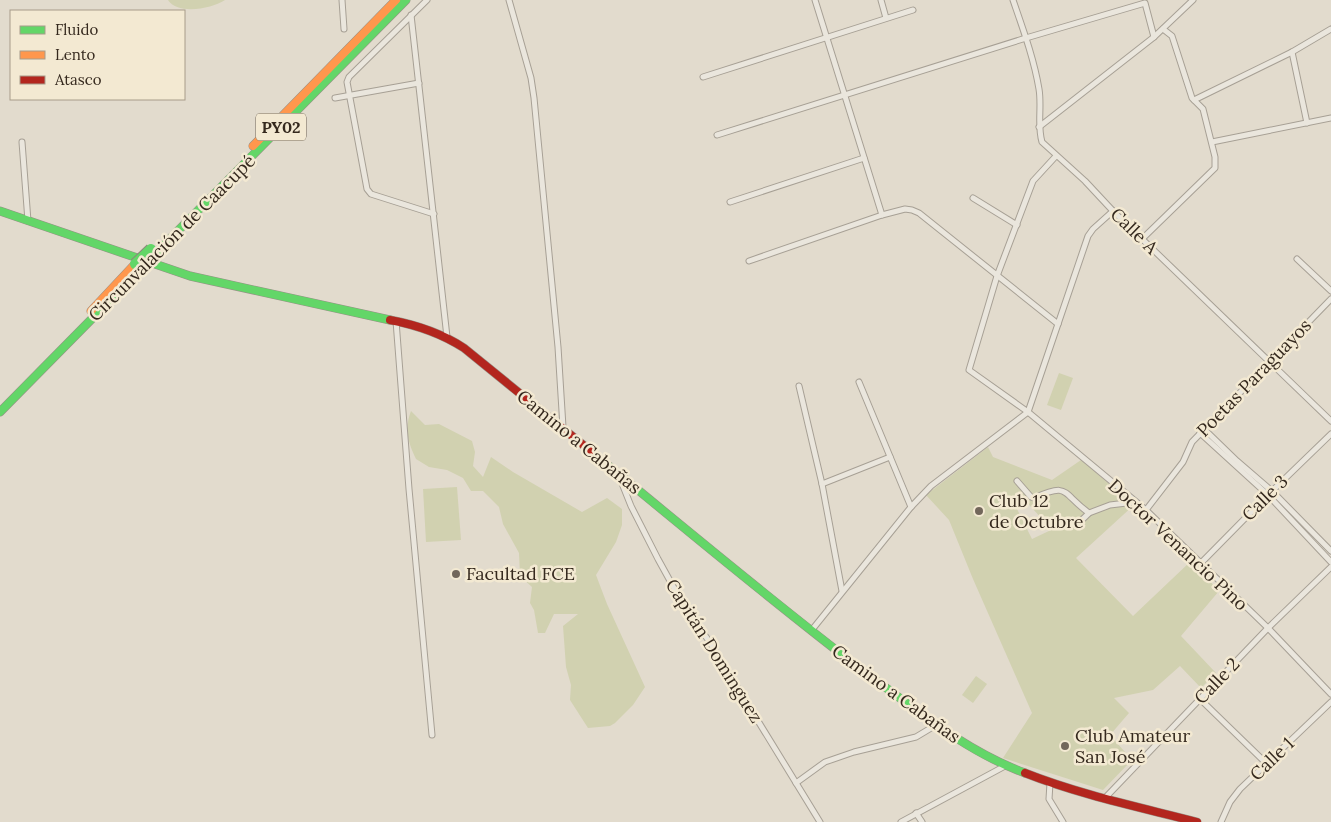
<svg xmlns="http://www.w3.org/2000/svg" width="1331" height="822" font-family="Lora,serif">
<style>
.green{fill:#d1d1b0;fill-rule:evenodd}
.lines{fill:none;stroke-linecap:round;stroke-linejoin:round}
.street-casing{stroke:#a7a095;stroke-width:7}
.fast-casing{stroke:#979086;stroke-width:9}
.slow-casing{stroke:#979086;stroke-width:9}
.jam-casing{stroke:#979086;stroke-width:9}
.street{stroke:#eae6dd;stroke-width:5}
.fast{stroke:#63d668;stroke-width:8}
.slow{stroke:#ff974d;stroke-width:8}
.jam{stroke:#b3261e;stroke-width:8}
.fast-bridge-casing{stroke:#8d867c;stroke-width:12;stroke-linecap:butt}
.fast-bridge{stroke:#63d668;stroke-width:10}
.poi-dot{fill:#72675b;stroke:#f3e9d2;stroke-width:2}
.labels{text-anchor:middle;stroke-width:5;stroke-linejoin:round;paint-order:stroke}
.shield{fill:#f3e9d2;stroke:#6e6354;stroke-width:1}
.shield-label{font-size:16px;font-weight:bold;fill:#35291e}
.street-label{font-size:18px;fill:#35291e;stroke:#f3e9d2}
.poi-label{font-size:18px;fill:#35291e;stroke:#f3e9d2;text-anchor:start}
</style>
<rect width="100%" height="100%" fill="#e2dbcd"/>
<g class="green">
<path d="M168,0H225C212,9 177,15 168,0Z"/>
<path d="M1059,373L1073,378L1061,410L1047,405Z"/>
<path d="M411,411L425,425L439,424L472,441L475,452L473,466L483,477L491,457L513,472L582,512L607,498L622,509V525L616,542L596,575L607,604L645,687L633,705L615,723L610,726L588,728L570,700L571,685L566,667L563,626L578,614H554L545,633H538L534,610L530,603L532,587L520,576L519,553L503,524L499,507L483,491H471L463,478L447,470L429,467L416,459C408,442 404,429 411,411Z"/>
<path d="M988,447L993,457L1052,480L1081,460L1134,505L1076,558L1133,616L1191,561L1219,591L1181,636L1216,673L1201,688L1180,666L1153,690L1114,698L1129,713L1110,735L1132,760L1103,790L1003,758L1032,713L973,579L949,520L926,495ZM1023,498L1051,529V530L1032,539L1014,503Z"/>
<path d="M457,487L461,540L426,542L423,489Z"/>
<path d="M976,676L987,684L973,703L962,695Z"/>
</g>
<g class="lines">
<g class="street-casing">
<g id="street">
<path d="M342,0L344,29"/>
<path d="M427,0L349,77L347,82L367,189L371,194L434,214"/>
<path d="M509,0L531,78L534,98L558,347L563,427"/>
<path d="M815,0L882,215"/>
<path d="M881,0L886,18"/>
<path d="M1013,0C1023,29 1034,59 1039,89C1042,107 1037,125 1042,142L1085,181L1113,211L1331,421"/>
<path d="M411,15L447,337"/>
<path d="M1292,52L1307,123"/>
<path d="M703,77L913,10"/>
<path d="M335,98L419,83"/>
<path d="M1194,100L1292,52L1331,29"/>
<path d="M1039,127L1154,37L1193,0"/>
<path d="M717,135L1026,38L1145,3L1154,37"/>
<path d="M22,142L28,221"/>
<path d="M1212,142L1331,118"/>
<path d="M1056,156L1033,181L997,276L969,370L1028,412L1146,510L1268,628L1331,694"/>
<path d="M973,198L1017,225"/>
<path d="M730,202L864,158"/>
<path d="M1142,239L1215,168V157L1203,109L1192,98L1172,36L1163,29"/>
<path d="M1297,259L1331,291"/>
<path d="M749,261L882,215L905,209L912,210L919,213L1058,324"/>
<path d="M396,321L409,489L432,735"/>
<path d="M859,382L911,507"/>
<path d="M799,386L822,484L842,591"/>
<path d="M1204,429L1237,461L1272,491L1331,551"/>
<path d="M1200,433L1268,495L1331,562"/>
<path d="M619,476L631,506L658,559L685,608L709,641L820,822"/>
<path d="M1017,481L1031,497L1034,498C1070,482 1061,493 1089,513L1110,505L1135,502"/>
<path d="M822,484L890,457"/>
<path d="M1146,510L1183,462L1192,442L1331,299"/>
<path d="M1052,521C1070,528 1076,527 1089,513"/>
<path d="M1201,563L1268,495L1331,434"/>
<path d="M811,631L911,507L931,486L1028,412L1088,236L1093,229L1113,211"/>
<path d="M1200,699L1267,764"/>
<path d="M796,783L825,762L854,752L916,737L936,725"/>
<path d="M1050,783L1049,799L1063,822"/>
<path d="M1105,798L1268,628L1331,567"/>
<path d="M916,813L922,822"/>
<path d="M901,822L1005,766"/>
<path d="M1221,822L1230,802L1240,789L1331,702"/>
</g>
</g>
<g class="fast-casing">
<g id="fast">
<path d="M0,211L190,276L390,320"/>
<path d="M156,253L406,0"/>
<path d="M0,412L141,269"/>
<path d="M598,457C687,530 775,604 866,673C917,710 965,751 1025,773"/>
</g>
</g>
<g class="slow-casing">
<g id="slow">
<path d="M253,146L396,0"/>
<path d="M91,311L135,264"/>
</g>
</g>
<g class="jam-casing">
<g id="jam">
<path d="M390,320C417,325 441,333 464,348L598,457"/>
<path d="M1025,773C1081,795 1139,807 1197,822"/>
</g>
</g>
<use href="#street" class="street"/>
<use href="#fast" class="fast"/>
<use href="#slow" class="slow"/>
<use href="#jam" class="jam"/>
<g class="fast-bridge-casing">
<path id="fast-bridge" d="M135,264L151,249"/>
</g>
<use href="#fast-bridge" class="fast-bridge"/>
</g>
<g class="poi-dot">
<circle cx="979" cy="511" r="5"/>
<circle cx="456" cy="574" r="5"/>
<circle cx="1065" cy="746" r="5"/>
</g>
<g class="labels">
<rect class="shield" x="256" y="113.5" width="50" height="27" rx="4"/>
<g class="shield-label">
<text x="281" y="133">PY02</text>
</g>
<g class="street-label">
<text transform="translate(1134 231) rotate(44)" y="6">Calle A</text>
<text transform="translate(172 238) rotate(-45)" y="6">Circunvalación de Caacupé</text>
<text transform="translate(1254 378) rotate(-46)" y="6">Poetas Paraguayos</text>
<text transform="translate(579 442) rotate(39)" y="6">Camino a Cabañas</text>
<text transform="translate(1265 498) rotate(-45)" y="6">Calle 3</text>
<text transform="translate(1178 545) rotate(43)" y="6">Doctor Venancio Pino</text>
<text transform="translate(714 651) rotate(58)" y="6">Capitán Dominguez</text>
<text transform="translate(1217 681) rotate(-46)" y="6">Calle 2</text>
<text transform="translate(896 694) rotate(36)" y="6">Camino a Cabañas</text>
<text transform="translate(1272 759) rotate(-44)" y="6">Calle 1</text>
</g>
<g class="poi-label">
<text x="989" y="507">Club 12<tspan x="989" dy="21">de Octubre</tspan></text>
<text x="466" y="580">Facultad FCE</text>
<text x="1075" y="742">Club Amateur<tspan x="1075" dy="21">San José</tspan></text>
</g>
</g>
<rect x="10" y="10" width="175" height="90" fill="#f3e9d2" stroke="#a79c8a"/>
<rect x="20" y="26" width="25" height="8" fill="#63d668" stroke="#a79c8a"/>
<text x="55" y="35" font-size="15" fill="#35291e">Fluido</text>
<rect x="20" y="51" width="25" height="8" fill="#ff974d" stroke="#a79c8a"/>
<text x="55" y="60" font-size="15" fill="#35291e">Lento</text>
<rect x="20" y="76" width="25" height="8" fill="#b3261e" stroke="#a79c8a"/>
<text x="55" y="85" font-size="15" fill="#35291e">Atasco</text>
</svg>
